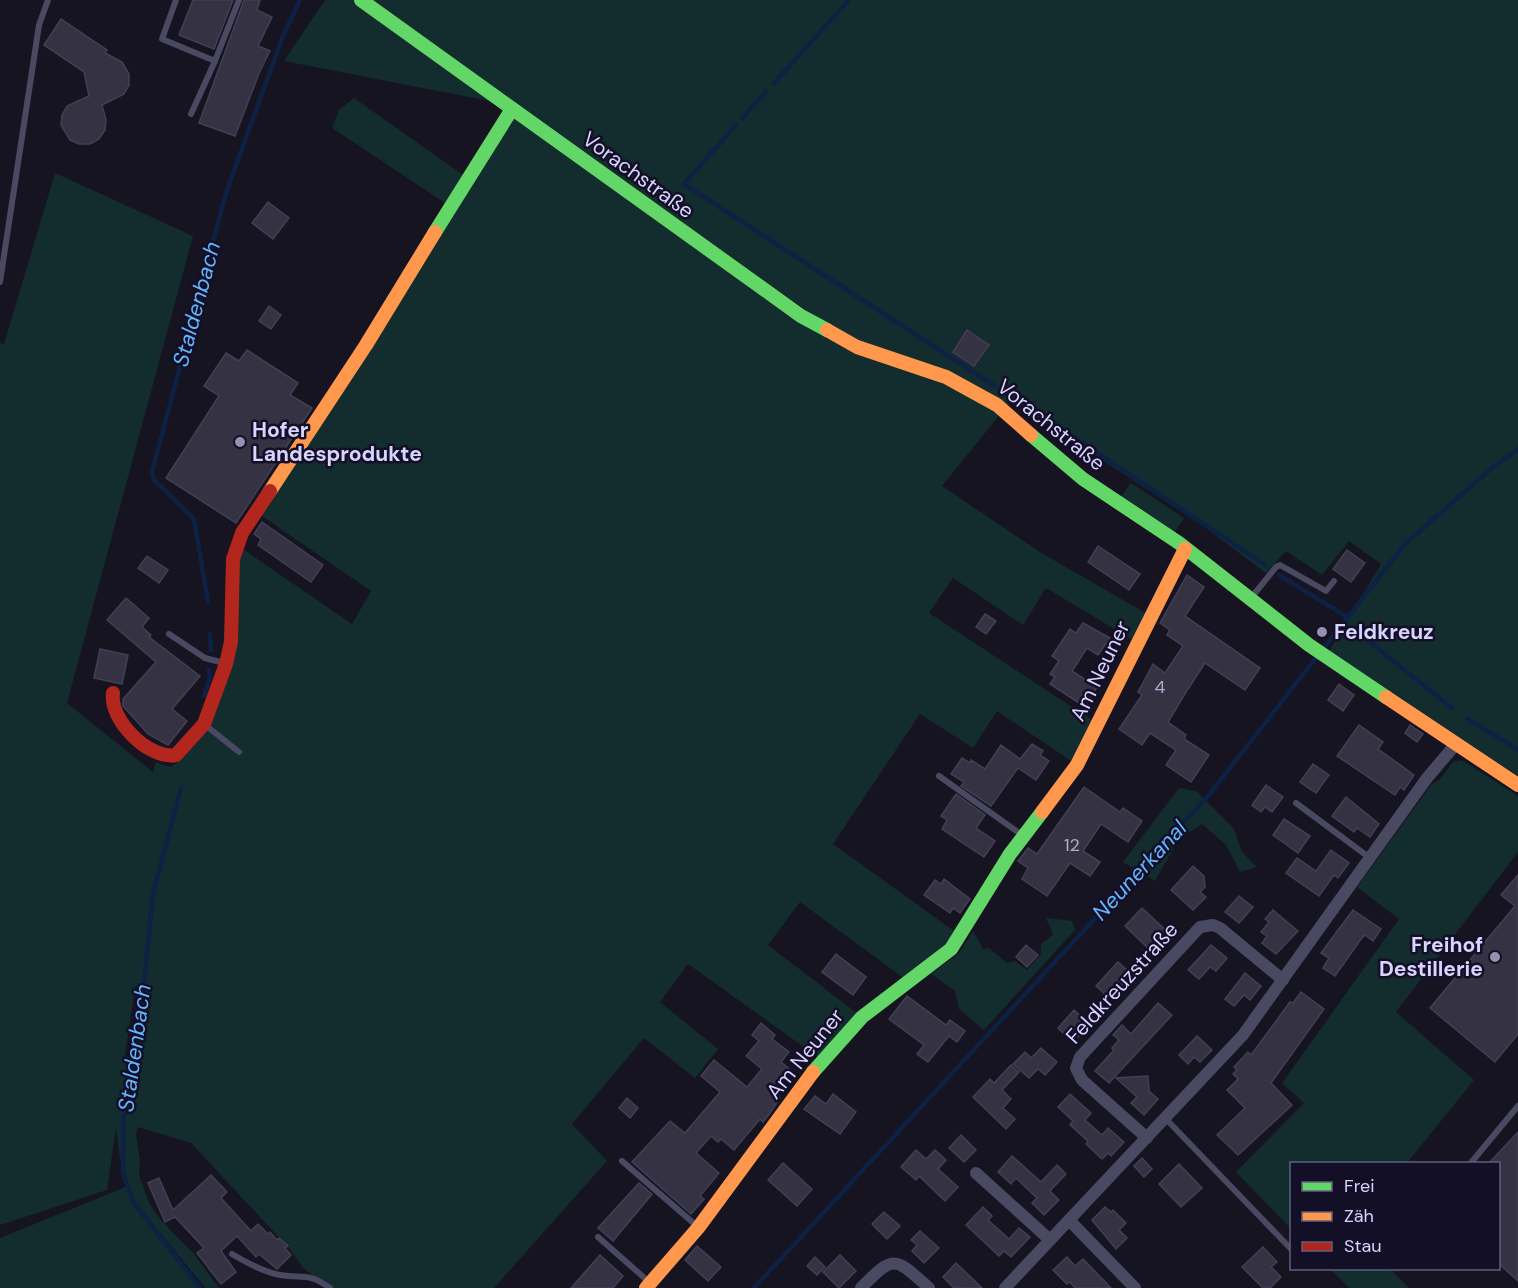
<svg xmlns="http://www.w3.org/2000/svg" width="1518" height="1288" font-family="'DM Sans',sans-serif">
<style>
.green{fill:#132c2d;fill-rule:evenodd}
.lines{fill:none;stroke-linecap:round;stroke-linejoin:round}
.stream{stroke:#0d2144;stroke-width:4.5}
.building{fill:#343243;stroke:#433f54;stroke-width:1.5}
.lane{stroke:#4a4962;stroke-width:6}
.street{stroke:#4a4962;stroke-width:12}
.fast{stroke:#63d668;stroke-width:14}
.slow{stroke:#ff974d;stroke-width:14}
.jam{stroke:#b3261e;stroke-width:14}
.poi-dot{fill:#9591b1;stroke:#130f26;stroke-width:2}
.labels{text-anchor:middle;stroke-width:5;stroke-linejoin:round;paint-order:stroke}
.number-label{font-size:18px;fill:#b0acd0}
.street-label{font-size:21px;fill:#d9d4ff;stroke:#130f26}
.poi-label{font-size:21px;font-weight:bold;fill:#d9d4ff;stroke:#130f26;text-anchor:start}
.water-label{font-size:22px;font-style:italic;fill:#62b6ff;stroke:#130f26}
</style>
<rect width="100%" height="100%" fill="#161421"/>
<g class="green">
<path d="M325,0H1518V775L1465,744L1328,653L1381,564L1349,541L1322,575L1286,551L1266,573L1203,526L1012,401L1005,409L842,335L515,106L284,61Z"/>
<path d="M354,98L463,175L445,203L332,128L339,110Z"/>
<path d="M512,109L764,292L888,358L1002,412L942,486L1040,552L1149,615L1136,642L1046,588L1023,625L953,578L929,613L1098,724L1077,765L997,711L973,748L920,714L833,844L961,936L909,982L800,902L768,945L862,1017L822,1060L688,964L660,1002L718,1049L695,1078L644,1038L572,1124L607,1161L494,1288H329L303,1268L289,1248L191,1143L138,1127L136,1135L140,1161L139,1175L149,1203L161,1220L194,1254L219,1288H205L136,1203L120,1159L116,1128L107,1190L0,1225V343L4,344L55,173L193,236L67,703L153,772L156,762L170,767L177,763L216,693L237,545L352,624L371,591L256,512ZM135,987H142L132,1057L125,1056Z"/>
<path d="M1131,483L1184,518L1174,533L1120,498Z"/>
<path d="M1462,760L1518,796V852L1396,1012L1474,1080L1407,1163L1292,1164L1291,1229L1236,1172L1304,1103L1282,1083L1399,919L1357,887L1431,785L1440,779L1453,762Z"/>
<path d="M1179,788L1196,791L1234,829L1242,852L1257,867L1240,872L1226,845L1202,824L1179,839L1155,881L1123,862Z"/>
<path d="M1046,918L1072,921L1075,930L984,1030L959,1009L955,991L931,974L959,953L973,931L983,949L989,948L1007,963L1015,961L1027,970L1041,954V944L1053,935Z"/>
<path d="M128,1186L134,1203L200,1288H0V1238Z"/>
<path d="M1330,1269H1390L1409,1288H1349Z"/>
</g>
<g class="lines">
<g class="stream">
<path d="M774,83L849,0"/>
<path d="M742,118L766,92"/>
<path d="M736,125L684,184L995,386"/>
<path d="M1023,403L1265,565"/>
<path d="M1279,575L1347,617"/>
<path d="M208,602L194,519L154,480L152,472L226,193L283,36L300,0"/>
<path d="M210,634L211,650"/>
<path d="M1334,634L1349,637"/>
<path d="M1367,640L1452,708"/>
<path d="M204,696L210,677L209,670"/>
<path d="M1468,719L1518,750"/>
<path d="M181,788L153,894L141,1013L123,1122V1173L134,1203L200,1288"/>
<path d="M754,1288L1208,796L1405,544L1493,467L1518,449"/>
</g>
</g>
<g class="building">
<path d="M193,0H233L214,49L179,35Z"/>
<path d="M244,0H260L257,10L272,17L258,46L270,51L260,71L235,136L199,123Z"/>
<path d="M61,19L107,50L105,53L122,62L129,74V85L124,94L102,105L106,120L105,130L99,139L90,144H79L70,140L61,125L62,115L67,106L89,96L84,72L44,45Z"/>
<path d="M268,202L289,218L273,239L252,223Z"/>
<path d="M269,306L281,315L271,329L259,321Z"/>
<path d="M967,330L989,345L974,366L953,352Z"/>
<path d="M247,350L298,383L290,395L312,408L236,523L166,478L219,396L204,386L226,353L239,361Z"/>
<path d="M262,522L323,565L311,582L258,545L261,539L254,534Z"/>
<path d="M1098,546L1140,574L1129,590L1088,562Z"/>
<path d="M1347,550L1365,563L1351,582L1333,569Z"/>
<path d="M147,556L168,570L159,583L138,568Z"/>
<path d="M1187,575L1204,587L1185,616L1260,668L1245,690L1205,663L1186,692L1168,722L1186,735L1184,739L1209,755L1191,782L1166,765L1176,750L1150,733L1142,745L1119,729L1142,695L1138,692L1153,664L1165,673L1183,646L1167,635L1170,630L1160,623Z"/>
<path d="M126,598L149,618L142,627L151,635L149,637L200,676L172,709L187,721L168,745L148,734L123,706V699L156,662L107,620Z"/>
<path d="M985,614L996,621L986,634L976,627Z"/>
<path d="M1083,623L1110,638L1098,655L1087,648L1072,671L1097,687L1085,707L1050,684L1055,677L1050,674L1059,661L1052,656L1070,629L1076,633Z"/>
<path d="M100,649L128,655L122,684L94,678Z"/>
<path d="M1339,684L1354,695L1343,711L1328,700Z"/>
<path d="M1359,725L1383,742L1378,749L1414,775L1404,790L1400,787L1395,795L1337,756Z"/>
<path d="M1410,725L1423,734L1417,742L1405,733Z"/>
<path d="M1032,744L1043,751L1040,755L1049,761L1036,780L1018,768L991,806L961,786L964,782L951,774L962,758L970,763L971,760L985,769L1001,745L1020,759Z"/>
<path d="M1313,764L1329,775L1316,793L1300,782Z"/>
<path d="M1266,785L1283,797L1272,812L1265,807L1261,812L1252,805Z"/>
<path d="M1084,787L1120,812L1123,808L1142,821L1128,842L1101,824L1083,851L1100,862L1090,876L1070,863L1047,896L1022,879L1028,868L1018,861L1028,848L1037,854Z"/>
<path d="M956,794L985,815L976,828L995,841L984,857L942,829L947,820L941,816Z"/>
<path d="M1346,797L1379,824L1370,837L1357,828L1354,832L1332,816Z"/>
<path d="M1284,819L1310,836L1298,853L1273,835Z"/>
<path d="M1331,850L1349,863L1338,878L1334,875L1319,896L1286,873L1297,858L1316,871Z"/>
<path d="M1193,866L1204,876L1205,887L1200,892L1206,897L1193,910L1171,890Z"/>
<path d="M1518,875V1034L1495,1062L1430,1008L1515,906L1501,895Z"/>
<path d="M944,879L970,899L960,913L953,908L950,913L924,895L935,880L941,884Z"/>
<path d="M1239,896L1253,907L1239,923L1225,912Z"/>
<path d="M1142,908L1173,937L1156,956L1125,926Z"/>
<path d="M1273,910L1298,931L1276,954L1262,943L1267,936L1261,932L1269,922L1265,919Z"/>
<path d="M1353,910L1381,929L1373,941L1365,935L1361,939L1335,976L1323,968L1329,958L1321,953Z"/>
<path d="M1026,945L1038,955L1027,967L1016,957Z"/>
<path d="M1211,945L1227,958L1216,971L1210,967L1199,979L1188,970Z"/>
<path d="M836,954L866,977L853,995L822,972Z"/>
<path d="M1118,962L1134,976L1121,990L1116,985L1106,995L1096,986Z"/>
<path d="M1245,973L1261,986L1250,1000L1244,995L1234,1006L1225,999Z"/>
<path d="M1301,992L1324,1009L1271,1083L1292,1105L1238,1155L1217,1135L1245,1108L1227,1090L1238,1079L1233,1074L1237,1070L1234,1067L1248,1052L1251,1055L1290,1002L1293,1003Z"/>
<path d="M907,996L946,1025L950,1020L965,1031L957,1042L949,1036L928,1062L917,1054L924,1045L889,1019Z"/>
<path d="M1158,1003L1172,1015L1109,1083L1095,1071L1114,1050L1112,1048L1119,1040L1113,1035L1122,1025L1131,1034Z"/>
<path d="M1074,1010L1089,1024L1078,1037L1071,1032L1066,1036L1058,1028Z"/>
<path d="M761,1023L775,1035L772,1039L789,1052L781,1062L791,1070L773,1093L780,1098L770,1113L763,1122L760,1119L734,1150L721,1139L718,1142L711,1136L696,1153L719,1173L700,1196L704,1199L691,1214L632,1162L670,1121L685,1133L720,1092L701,1076L714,1060L747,1087L762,1069L746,1056L759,1041L752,1035Z"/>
<path d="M1197,1036L1212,1050L1200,1062L1194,1057L1188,1064L1179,1055Z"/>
<path d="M1041,1048L1057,1062L1045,1075L1038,1069L1029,1078L1013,1064L1025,1052L1031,1058Z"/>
<path d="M1011,1065L1019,1072L1002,1090L1011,1099L1003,1108L1015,1119L1006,1129L973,1097L990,1079L994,1083Z"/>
<path d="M1148,1076L1149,1091L1158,1099L1144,1115L1131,1103L1137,1097L1116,1078Z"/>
<path d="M833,1094L856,1112L840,1134L804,1109L815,1096L826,1104Z"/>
<path d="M1070,1094L1091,1113L1085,1120L1102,1135L1108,1128L1124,1142L1111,1156L1108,1153L1102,1159L1086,1144L1088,1141L1070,1125L1073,1121L1058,1107Z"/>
<path d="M627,1098L638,1108L630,1118L619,1108Z"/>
<path d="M1518,1132V1281L1498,1263V1164H1488Z"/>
<path d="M961,1135L976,1150L964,1162L949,1148Z"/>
<path d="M916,1150L926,1159L935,1150L946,1160L938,1169L958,1187L945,1201L919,1176L916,1180L901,1167Z"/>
<path d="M1012,1156L1041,1182L1057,1165L1066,1174L1050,1191L1059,1200L1044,1215L1032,1203L1037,1198L1016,1178L1011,1184L998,1172Z"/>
<path d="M1142,1158L1152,1169L1144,1177L1134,1166Z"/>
<path d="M783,1163L812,1189L797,1206L768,1180Z"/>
<path d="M1179,1164L1202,1188L1181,1207L1159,1184Z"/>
<path d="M211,1175L227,1192L221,1198L251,1231L258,1224L268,1234L270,1232L277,1240L279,1238L288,1246L285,1248L291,1255L277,1269L259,1254L256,1257L237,1236L221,1251L236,1272L221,1284L197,1253L204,1248L175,1217L165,1222L148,1183L159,1178L173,1210Z"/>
<path d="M639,1183L652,1194L613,1241L598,1228Z"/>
<path d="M983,1207L992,1216L988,1220L1009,1239L1019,1228L1030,1237L1011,1257L1004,1251L999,1256L966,1225Z"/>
<path d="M1105,1207L1111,1212L1113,1210L1126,1223L1119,1230L1127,1238L1116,1249L1092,1220Z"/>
<path d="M884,1212L900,1226L887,1239L872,1224Z"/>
<path d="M920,1231L939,1248L924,1263L912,1251L917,1245L911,1240Z"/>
<path d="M697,1246L721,1267L708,1281L685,1260Z"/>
<path d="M1263,1247L1277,1262L1271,1267L1281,1277L1270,1288H1263L1242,1267Z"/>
<path d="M600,1255L623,1276L613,1288H571Z"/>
<path d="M840,1255L856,1271L839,1288L823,1272Z"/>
<path d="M815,1257L825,1267L817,1275L807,1266Z"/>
<path d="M1067,1257L1075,1266L1083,1259L1111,1288H1075L1070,1282L1067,1284L1053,1270Z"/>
<path d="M956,1263L982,1288H954L943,1277Z"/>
</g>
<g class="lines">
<g class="lane">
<path d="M176,0L162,39L215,61L239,0"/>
<path d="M191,114L215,61"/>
<path d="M0,282L39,25L48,0"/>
<path d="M1251,598L1276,567L1280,565L1326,591L1334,581"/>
<path d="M169,634L205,658L224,663"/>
<path d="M204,724L239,752"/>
<path d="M939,776L1022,835"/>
<path d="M1296,803L1370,858"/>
<path d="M1166,1119L1292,1250"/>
<path d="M622,1161L698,1227"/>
<path d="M1470,1164L1518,1106"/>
<path d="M598,1237L649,1282"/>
<path d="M232,1254C247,1263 263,1272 280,1275C304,1279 308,1272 330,1288"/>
</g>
<g class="street">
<path d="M1147,1138L1082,1080L1076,1068L1080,1057L1200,927L1213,925L1220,928L1283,980"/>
<path d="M976,1173L1050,1240"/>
<path d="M1069,1220L1135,1288"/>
<path d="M861,1288C894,1254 895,1257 929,1288"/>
<path d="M1005,1288L1243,1035L1427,778L1456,744"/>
</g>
<g class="fast">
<path d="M361,0L801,316L827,330"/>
<path d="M435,232L512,109"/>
<path d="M1031,435L1083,479L1179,543L1309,645L1386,697"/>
<path d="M813,1072L862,1017L951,949L1010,854L1042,812"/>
</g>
<g class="slow">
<path d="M827,330L857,347L946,377L997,405L1031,435"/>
<path d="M270,491L366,345L435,232"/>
<path d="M1386,697L1518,785"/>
<path d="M1042,812L1077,765L1185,549"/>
<path d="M646,1288L698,1228L813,1072"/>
</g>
<path class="jam" d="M113,693C109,720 149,760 176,755L204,724L226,664L231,642L233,559L242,533L270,491"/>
</g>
<g class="poi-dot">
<circle cx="240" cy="442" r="6"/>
<circle cx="1322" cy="632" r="6"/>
<circle cx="1495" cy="957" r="6"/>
</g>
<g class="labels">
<g class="number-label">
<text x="1160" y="693">4</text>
<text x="1072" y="851">12</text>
</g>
<g class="street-label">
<text transform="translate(638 175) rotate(36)" y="7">Vorachstraße</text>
<text transform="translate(1051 425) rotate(39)" y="7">Vorachstraße</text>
<text transform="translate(1100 671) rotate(-64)" y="7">Am Neuner</text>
<text transform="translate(1122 983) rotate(-48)" y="7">Feldkreuzstraße</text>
<text transform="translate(805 1054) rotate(-51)" y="7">Am Neuner</text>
</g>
<g class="poi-label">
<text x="252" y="437">Hofer<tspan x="252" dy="24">Landesprodukte</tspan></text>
<text x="1334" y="639">Feldkreuz</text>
<text x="1483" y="952" text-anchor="end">Freihof<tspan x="1483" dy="24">Destillerie</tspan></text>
</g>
<g class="water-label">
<text transform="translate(196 304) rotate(-75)" y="8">Staldenbach</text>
<text transform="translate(1139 870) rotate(-47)" y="8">Neunerkanal</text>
<text transform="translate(134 1048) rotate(-82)" y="8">Staldenbach</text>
</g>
</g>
<rect x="1290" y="1162" width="210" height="108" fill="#130f26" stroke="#625e7d" stroke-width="1.5"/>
<rect x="1302" y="1182" width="30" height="9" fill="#63d668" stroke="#625e7d" stroke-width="1.5"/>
<text x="1344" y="1192" font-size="18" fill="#d9d4ff">Frei</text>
<rect x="1302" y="1212" width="30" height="9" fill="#ff974d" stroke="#625e7d" stroke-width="1.5"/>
<text x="1344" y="1222" font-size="18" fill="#d9d4ff">Zäh</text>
<rect x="1302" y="1242" width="30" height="9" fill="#b3261e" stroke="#625e7d" stroke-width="1.5"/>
<text x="1344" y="1252" font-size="18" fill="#d9d4ff">Stau</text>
</svg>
